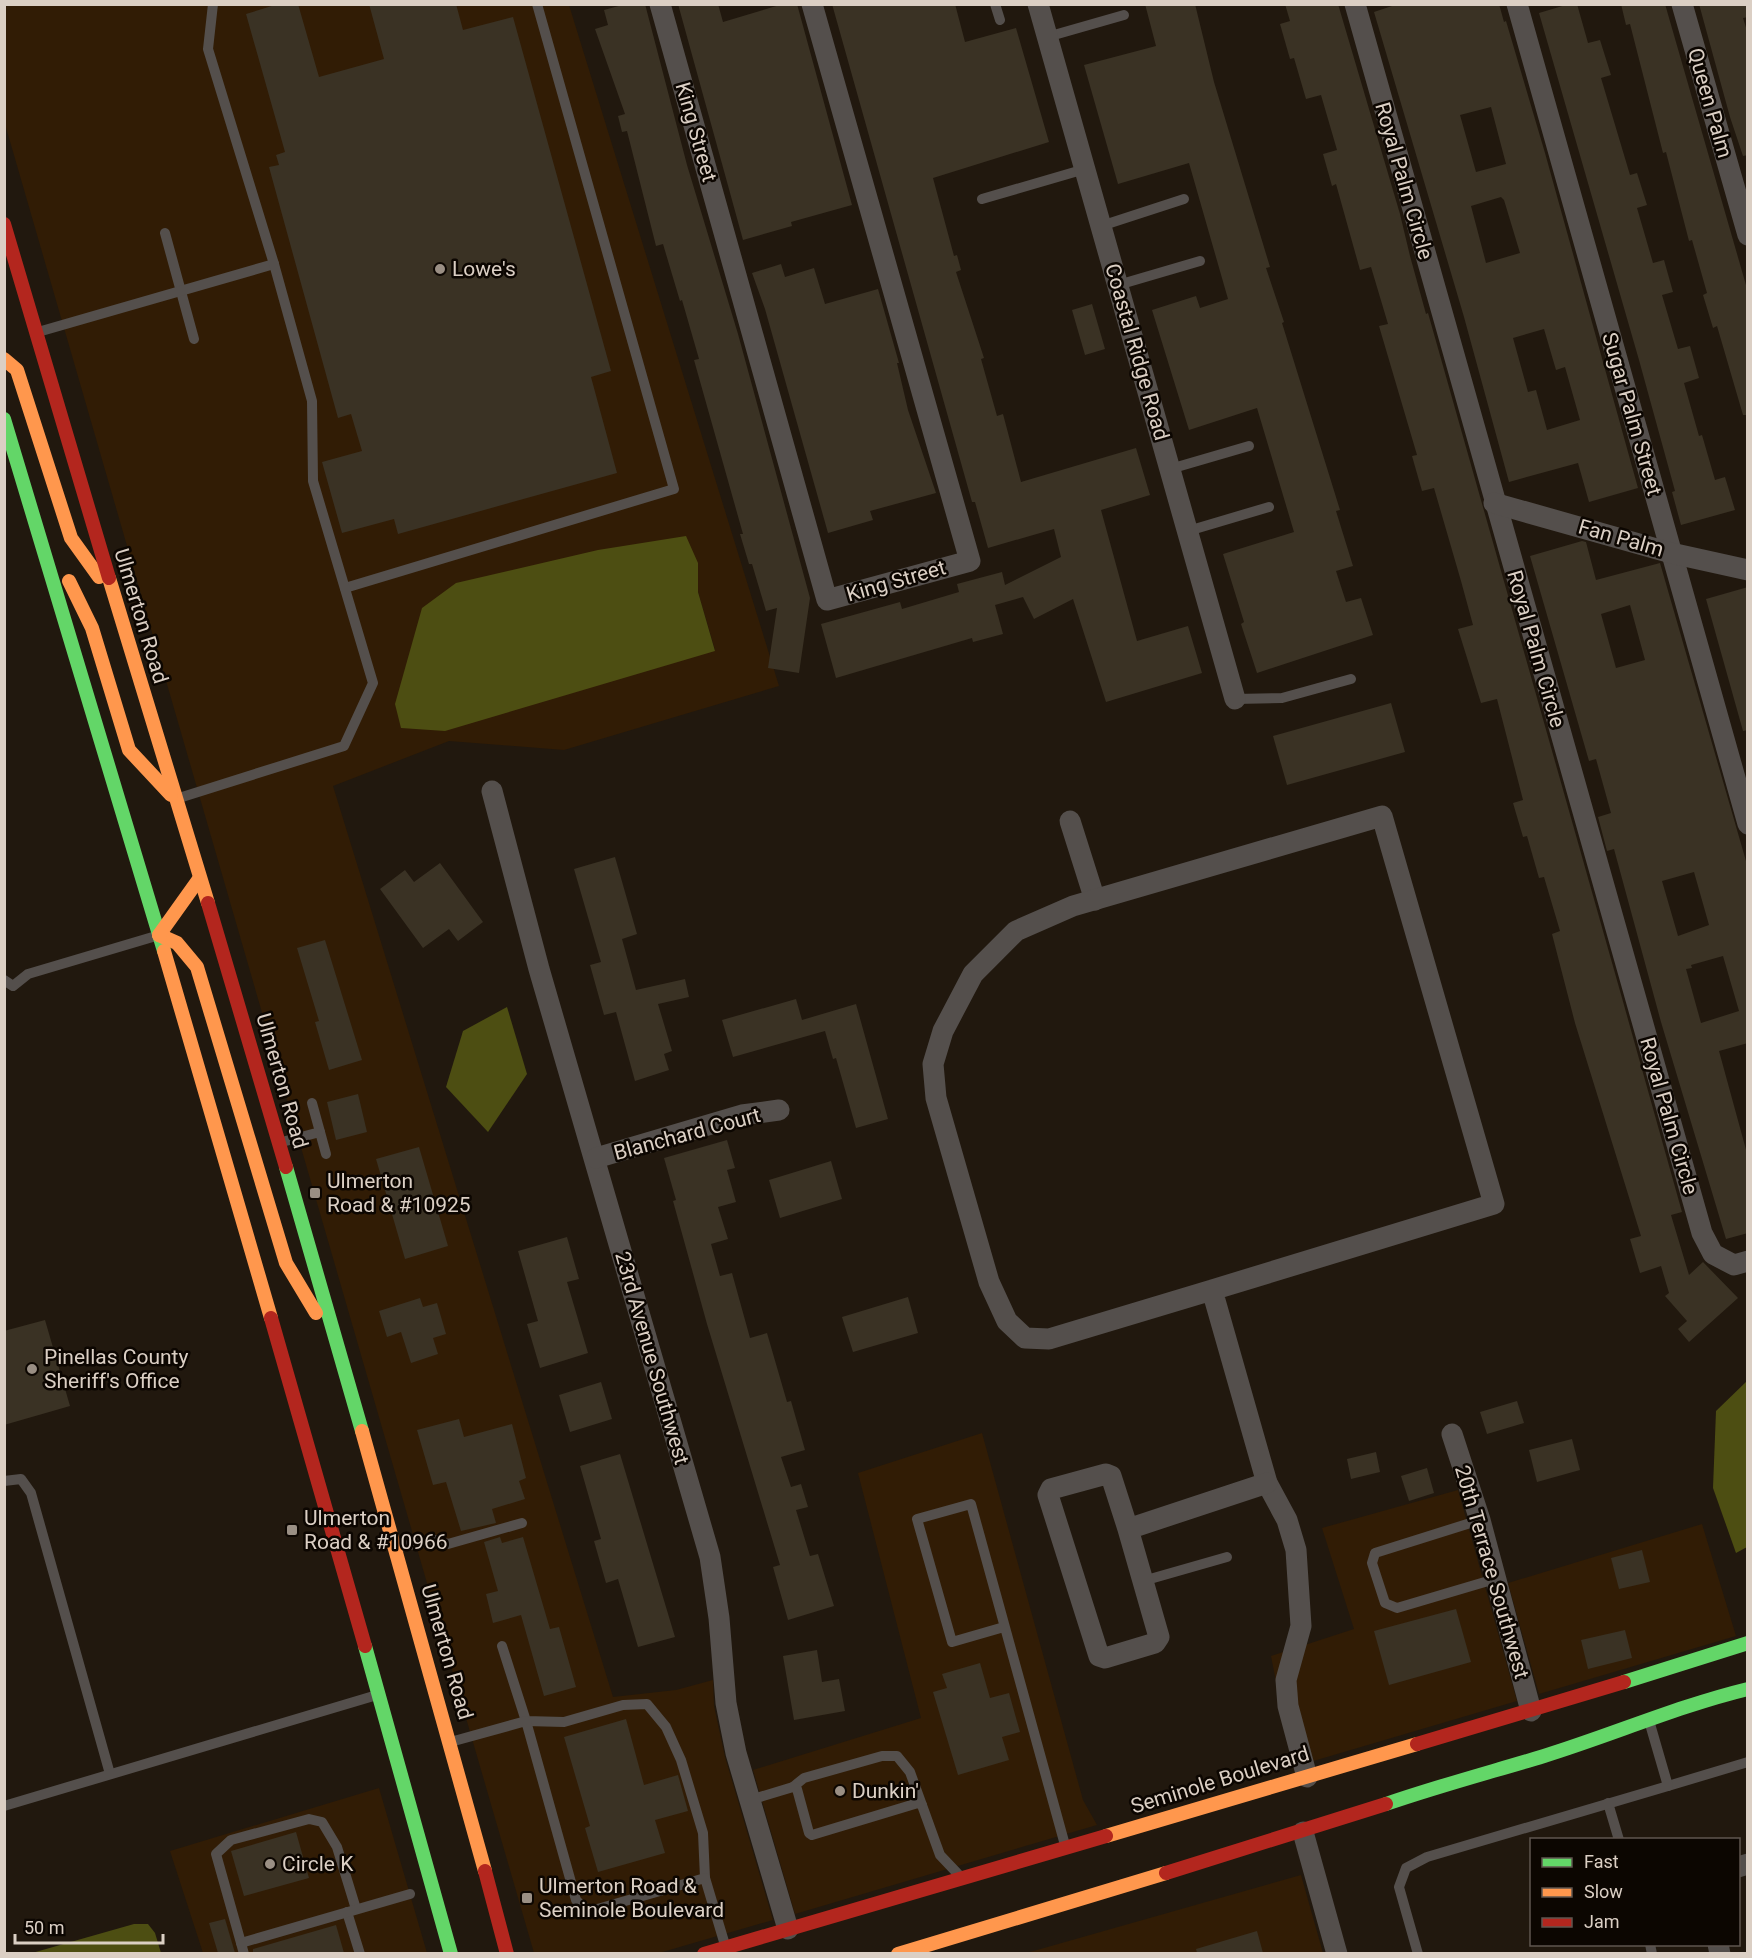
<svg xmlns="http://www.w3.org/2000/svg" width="1752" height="1958" font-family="Roboto,sans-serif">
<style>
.built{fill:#311c05;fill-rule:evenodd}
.water{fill:#4d4e12}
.building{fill:#3a3224;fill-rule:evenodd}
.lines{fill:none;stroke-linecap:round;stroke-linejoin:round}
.lane{stroke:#544f4c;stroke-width:10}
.street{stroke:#544f4c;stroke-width:21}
.fast{stroke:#63d668;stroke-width:14}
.slow{stroke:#ff974d;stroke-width:14}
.jam{stroke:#b3261e;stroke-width:14}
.poi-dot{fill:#9a8f84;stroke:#0c0601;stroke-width:2}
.labels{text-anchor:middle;stroke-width:5;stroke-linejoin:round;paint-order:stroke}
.street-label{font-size:21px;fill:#dbcfc4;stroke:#0c0601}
.poi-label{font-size:21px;fill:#dbcfc4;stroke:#0c0601;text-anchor:start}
</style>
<rect width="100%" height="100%" fill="#21180e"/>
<g class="built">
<path d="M5,5H569L779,686L564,750L449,741L333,786L613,1697L676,1690L713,1680L714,1706L725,1757L773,1920L659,1953H534L5,124ZM698,563V592L715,650L402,728Z"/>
<path d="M982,1433L1083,1800L1097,1825L795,1914L753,1770L921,1718L858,1473Z"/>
<path d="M1458,1490L1517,1701L1293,1767L1271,1656L1354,1629L1322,1528Z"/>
<path d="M1702,1524L1736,1636L1539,1694L1508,1583Z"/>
<path d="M379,1788L427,1953H203L170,1851Z"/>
<path d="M1301,1875L1323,1953L1023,1954Z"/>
</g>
<g class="water">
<path d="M686,536L698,563V592L715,651L445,731L401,728L395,704L422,608L456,583L598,550Z"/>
<path d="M507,1007L527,1074L488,1132L446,1087L463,1031Z"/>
<path d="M1747,1381V1547L1736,1553L1713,1488L1716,1411Z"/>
<path d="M134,1924H148L155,1933L161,1953H32Z"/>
</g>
<g class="building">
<path d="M278,4H298L319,77L384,59L369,4H456L463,30L513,17L611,371L591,377L617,473L398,534L394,519L342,533L322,462L362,451L351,414L338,418L269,167L279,165L276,155L285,152L246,14Z"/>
<path d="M626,4H645L687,165L738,334L810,598L799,673L768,668L777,608L766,611L752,564H749L740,534H743L694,360L699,359L682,300L680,301L663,244L656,246L627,131L622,132L618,116L625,114L595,29L608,25L604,10Z"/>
<path d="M678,4H718L723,22L783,4H797L852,205L791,222L792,226L743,240Z"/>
<path d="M832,4H955L965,42L1016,28L1049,142L933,178L954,256L957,255L961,270L956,272L984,358L981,359L997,416L1003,414L1021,482L1136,448L1150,495L1101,510L1137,641L1188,626L1202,673L1106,702L1073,599L1034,619L1023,597L995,605L1003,634L973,642L972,638L836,678L821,624L900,602L902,609L959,592L957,584L1002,572L1005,585L1061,557L1054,529L988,548L975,502H972Z"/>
<path d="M1145,4H1195L1214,82L1270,267L1266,268L1284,322L1282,323L1340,510L1336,511L1353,566L1336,571L1346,602L1361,598L1373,635L1257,673L1241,624L1244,622L1223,554L1294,532L1257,408L1189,430L1152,310L1196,296L1200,308L1228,299L1189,163L1118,184L1084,65L1156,46Z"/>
<path d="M1285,4H1338L1400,214L1410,256L1426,314L1428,313L1622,998L1682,1212L1671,1215L1689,1275L1703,1262L1738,1298L1689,1342L1678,1329L1687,1321L1665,1296L1669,1293L1661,1266L1640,1273L1630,1239L1641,1236L1575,1023L1552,934L1560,931L1544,877L1539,878L1527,836L1523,837L1513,803L1523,800L1497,699L1481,703L1468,661L1458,629L1473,625L1461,581L1434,488L1422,491L1412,456L1417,455L1379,326L1388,324L1371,267L1360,270L1336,184L1332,186L1323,154L1337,150L1321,95L1306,99L1294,58L1290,59L1280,24L1290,21Z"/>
<path d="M1398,4H1499L1504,22L1506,21L1545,153L1638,488L1589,502L1578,463L1509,482L1464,317L1374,12ZM1491,107L1506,164L1476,172L1460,115ZM1501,197L1504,200L1520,253L1486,263L1471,206ZM1544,329L1556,370L1565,367L1580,420L1547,430L1536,390L1528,392L1513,338Z"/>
<path d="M1569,4H1577L1588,43L1600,40L1611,75L1601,78L1630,175L1637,173L1647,205L1637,208L1653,263L1664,260L1673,292L1662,295L1678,349L1690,346L1699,378L1684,383L1699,436L1702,435L1715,480L1725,477L1735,510L1681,525L1672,492L1675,491L1639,360L1539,13Z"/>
<path d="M1621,4H1665L1748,292V415H1743L1717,326L1713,328L1703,295L1707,293L1692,240L1689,241L1666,152L1663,153L1630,24L1626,25Z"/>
<path d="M1699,4H1748V17L1743,18L1748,34V155L1743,156L1730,117Z"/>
<path d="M781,264L785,277L814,268L825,304L878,289L899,363H897L908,410L936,493L870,511L873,520L828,533L765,309L752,273Z"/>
<path d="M1092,304L1105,349L1085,355L1072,310Z"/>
<path d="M1582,541L1586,542L1596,580L1660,563L1748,868V1043L1719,1051L1748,1157V1233L1726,1239L1661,1022L1614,849L1607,851L1598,817L1611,813L1596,759L1589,761L1530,556ZM1630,605L1645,660L1616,668L1601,614ZM1694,872L1709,925L1678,936L1662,881ZM1723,956L1739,1011L1701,1023L1686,969L1692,968L1691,965Z"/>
<path d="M1748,587V730L1743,731L1706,599Z"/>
<path d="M1391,703L1405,752L1287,785L1273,736Z"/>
<path d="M615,857L637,934L622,939L636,990L685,979L689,997L658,1004L672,1051L664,1054L669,1070L635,1081L616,1012L604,1015L590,965L601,962L574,869Z"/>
<path d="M440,863L483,922L458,941L449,929L423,948L380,889L405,870L414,882Z"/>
<path d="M325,940L362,1060L329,1070L315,1022L319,1021L297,948Z"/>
<path d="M796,999L802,1020L856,1004L888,1119L856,1128L836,1058L833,1059L825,1031L733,1057L722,1020Z"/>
<path d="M358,1094L367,1132L336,1140L327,1102Z"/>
<path d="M727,1140L735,1168L727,1170L736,1202L718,1207L728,1239L711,1244L720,1276L732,1273L750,1338L767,1333L787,1402L791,1401L805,1450L781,1457L791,1487L801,1484L808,1507L796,1510L810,1556L818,1554L834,1606L788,1620L773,1567L780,1565L707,1324L673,1201L676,1200L664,1158Z"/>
<path d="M419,1147L448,1246L405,1259L376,1159Z"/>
<path d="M831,1161L842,1199L780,1218L769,1180Z"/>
<path d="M567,1237L579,1279L567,1282L588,1353L540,1368L527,1324L538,1321L518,1251Z"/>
<path d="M908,1297L918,1333L853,1352L842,1317Z"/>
<path d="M420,1298L423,1307L437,1303L446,1334L433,1338L438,1354L411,1363L401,1332L387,1337L379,1311Z"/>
<path d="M45,1320L70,1406L4,1425V1331Z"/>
<path d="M601,1382L612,1419L570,1432L559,1395Z"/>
<path d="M1517,1401L1524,1423L1487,1434L1480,1412Z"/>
<path d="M459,1419L464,1437L512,1424L526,1478L519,1481L525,1499L492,1509L496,1523L461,1531L446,1482L433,1485L417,1430Z"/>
<path d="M1572,1439L1580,1470L1537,1482L1529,1450Z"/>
<path d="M1376,1452L1380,1472L1351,1479L1347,1459Z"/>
<path d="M620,1454L675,1637L638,1647L618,1579L606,1583L594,1541L601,1539L580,1466Z"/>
<path d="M1427,1468L1434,1493L1409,1501L1401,1476Z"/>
<path d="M500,1537L502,1543L523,1537L550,1629L559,1627L576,1687L544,1696L521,1615L493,1623L486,1594L498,1591L484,1542Z"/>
<path d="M1642,1550L1650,1582L1619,1589L1611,1558Z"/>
<path d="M1456,1609L1471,1662L1389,1685L1374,1631Z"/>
<path d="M1625,1630L1632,1658L1588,1669L1581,1640Z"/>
<path d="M817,1650L822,1682L839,1679L845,1711L794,1720L783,1656Z"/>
<path d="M980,1663L990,1698L1009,1693L1020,1732L1002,1737L1009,1760L958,1775L933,1692L947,1688L942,1674Z"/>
<path d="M626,1719L644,1785L678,1775L688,1811L655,1820L665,1853L598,1872L585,1828L590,1826L564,1737Z"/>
<path d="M296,1832L309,1878L244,1896L231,1851Z"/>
<path d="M225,1919L235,1953H218L209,1923Z"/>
<path d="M336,1925L344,1953H253V1949Z"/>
<path d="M1257,1931L1263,1953H1197L1196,1949Z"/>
</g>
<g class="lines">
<g class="lane">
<path d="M995,4L1000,20"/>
<path d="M1047,37L1124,15"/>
<path d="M982,199L1085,169"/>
<path d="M1101,226L1184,199"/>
<path d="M165,233L194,339"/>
<path d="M1118,285L1200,261"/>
<path d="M38,332L274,264"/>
<path d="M1170,469L1249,446"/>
<path d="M1188,531L1269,507"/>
<path d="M345,588L674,489L537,4"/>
<path d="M1235,699L1282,698L1351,679"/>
<path d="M179,798L344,746L373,683L313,481L312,401L274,264L208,49L213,4"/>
<path d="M4,980L13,986L28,974L156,936"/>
<path d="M320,1132L326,1154"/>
<path d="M282,1142L320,1132L312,1103"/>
<path d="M4,1481L21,1479L31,1493L110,1774"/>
<path d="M1480,1520L1375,1553L1372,1563L1385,1603L1397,1608L1495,1579"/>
<path d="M399,1547L436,1540L448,1544L522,1523"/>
<path d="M1143,1581L1227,1557"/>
<path d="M1004,1627L952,1642L917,1519L971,1504L1065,1845"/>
<path d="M502,1646L526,1721L564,1722L623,1705L647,1704L666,1727L681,1760L703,1833L705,1878"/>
<path d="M454,1741L526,1721L576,1900L584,1908L594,1910L705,1878L725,1945"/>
<path d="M1668,1786L1748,1762"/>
<path d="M793,1787L804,1778L882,1756H897L910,1772L940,1855L958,1874"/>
<path d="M750,1800L793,1787L797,1789L809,1833L812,1835L918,1803L922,1805"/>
<path d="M1608,1803L1619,1840"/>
<path d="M4,1806L377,1695"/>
<path d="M347,1912L360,1954"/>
<path d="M241,1943L216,1854L231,1840L309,1819L322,1822L337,1847L356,1909"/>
<path d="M1650,1944L1652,1954"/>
<path d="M244,1954L241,1943L410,1894"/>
<path d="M1418,1954L1399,1887L1406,1868L1427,1857L1668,1786L1650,1724"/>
</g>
<g class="street">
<path d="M660,4L827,600L970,561L812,4"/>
<path d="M1038,4L1235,699"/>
<path d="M1355,4L1702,1233L1713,1254L1734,1265L1748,1261"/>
<path d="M1517,4L1748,824"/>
<path d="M1682,4L1748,235"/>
<path d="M1494,503L1671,553L1748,570"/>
<path d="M492,791L539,969L710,1557L719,1618L726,1703L736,1753L788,1929"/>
<path d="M1070,821L1095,900"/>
<path d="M596,1158L742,1115L779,1110"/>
<path d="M1212,1290L1049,1339L1025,1338L1007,1321L989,1282L936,1098L933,1064L943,1031L973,974L1016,931L1073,906L1382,816L1494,1204L1212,1290L1267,1483L1287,1520L1296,1550L1301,1626L1286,1680L1288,1706L1307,1777"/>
<path d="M1452,1434L1480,1520L1531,1711"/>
<path d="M1128,1529L1159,1637L1155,1643L1105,1658L1099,1656L1048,1495L1051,1489L1106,1474L1111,1476L1128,1529L1267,1483"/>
<path d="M1303,1832L1337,1954"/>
<path d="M1738,1867L1748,1864"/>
<path d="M1718,1944L1720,1954"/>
</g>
<g class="fast">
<path d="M4,419L164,951"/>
<path d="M286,1167L362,1431"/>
<path d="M365,1646L451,1954"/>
<path d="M1624,1682L1748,1643"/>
<path d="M1386,1804C1438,1786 1491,1772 1544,1756C1612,1735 1678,1706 1748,1689"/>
</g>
<g class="slow">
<path d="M4,359L17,370L71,538L99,577"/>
<path d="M109,578L208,903"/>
<path d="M69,581L92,628L129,750L171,795"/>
<path d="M159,935L177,943L197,967L286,1263L316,1313"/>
<path d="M159,935L199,879"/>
<path d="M164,951L271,1318"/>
<path d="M362,1431L485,1871"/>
<path d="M1106,1836L1417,1744"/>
<path d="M898,1954L1166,1873"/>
</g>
<g class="jam">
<path d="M4,224L109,578"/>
<path d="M208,903L286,1167"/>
<path d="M271,1318L365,1646"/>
<path d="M1417,1744L1624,1682"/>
<path d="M485,1871L507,1954"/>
<path d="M1166,1873L1386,1804"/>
<path d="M704,1954L1106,1836"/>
</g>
</g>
<g class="poi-dot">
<circle cx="440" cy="269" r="6"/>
<rect x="309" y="1187" width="12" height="12" rx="3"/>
<circle cx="32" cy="1369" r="6"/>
<rect x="286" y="1524" width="12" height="12" rx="3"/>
<circle cx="840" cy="1791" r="6"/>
<circle cx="270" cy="1864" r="6"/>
<rect x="521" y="1892" width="12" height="12" rx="3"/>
</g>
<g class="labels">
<g class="street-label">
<text transform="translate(1710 103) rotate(74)" y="7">Queen Palm</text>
<text transform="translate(696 132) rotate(74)" y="7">King Street</text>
<text transform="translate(1404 181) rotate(74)" y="7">Royal Palm Circle</text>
<text transform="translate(1137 352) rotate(74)" y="7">Coastal Ridge Road</text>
<text transform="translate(1632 414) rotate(74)" y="7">Sugar Palm Street</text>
<text transform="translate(1621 538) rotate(16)" y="7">Fan Palm</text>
<text transform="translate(896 581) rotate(-16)" y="7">King Street</text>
<text transform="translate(141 616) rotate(73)" y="7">Ulmerton Road</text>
<text transform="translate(1536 649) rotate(74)" y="7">Royal Palm Circle</text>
<text transform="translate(282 1081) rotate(74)" y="7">Ulmerton Road</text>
<text transform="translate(1669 1116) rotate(74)" y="7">Royal Palm Circle</text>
<text transform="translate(687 1134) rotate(-15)" y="7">Blanchard Court</text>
<text transform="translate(652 1358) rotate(74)" y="7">23rd Avenue Southwest</text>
<text transform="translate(1492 1572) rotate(74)" y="7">20th Terrace Southwest</text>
<text transform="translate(447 1652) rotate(74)" y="7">Ulmerton Road</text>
<text transform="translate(1220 1780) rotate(-17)" y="7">Seminole Boulevard</text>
</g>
<g class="poi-label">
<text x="452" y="276">Lowe's</text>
<text x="327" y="1188">Ulmerton<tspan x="327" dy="24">Road &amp; #10925</tspan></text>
<text x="44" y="1364">Pinellas County<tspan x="44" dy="24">Sheriff's Office</tspan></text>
<text x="304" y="1525">Ulmerton<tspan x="304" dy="24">Road &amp; #10966</tspan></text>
<text x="852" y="1798">Dunkin'</text>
<text x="282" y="1871">Circle K</text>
<text x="539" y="1893">Ulmerton Road &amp;<tspan x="539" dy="24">Seminole Boulevard</tspan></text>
</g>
</g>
<rect width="1752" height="1958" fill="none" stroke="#dbcfc4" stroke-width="12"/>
<rect x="1530" y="1838" width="210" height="108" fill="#0c0601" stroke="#5f564f" stroke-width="1.5"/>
<rect x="1542" y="1858" width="30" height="9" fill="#63d668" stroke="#5f564f" stroke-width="1.5"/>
<text x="1584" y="1868" font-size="18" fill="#dbcfc4">Fast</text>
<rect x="1542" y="1888" width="30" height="9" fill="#ff974d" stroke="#5f564f" stroke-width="1.5"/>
<text x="1584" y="1898" font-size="18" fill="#dbcfc4">Slow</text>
<rect x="1542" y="1918" width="30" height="9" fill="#b3261e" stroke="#5f564f" stroke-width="1.5"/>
<text x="1584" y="1928" font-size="18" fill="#dbcfc4">Jam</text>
<path d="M15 1934v9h148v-9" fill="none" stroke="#dbcfc4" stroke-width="3"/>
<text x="24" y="1934" font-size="18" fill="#dbcfc4" stroke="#0c0601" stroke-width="4.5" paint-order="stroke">50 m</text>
</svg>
